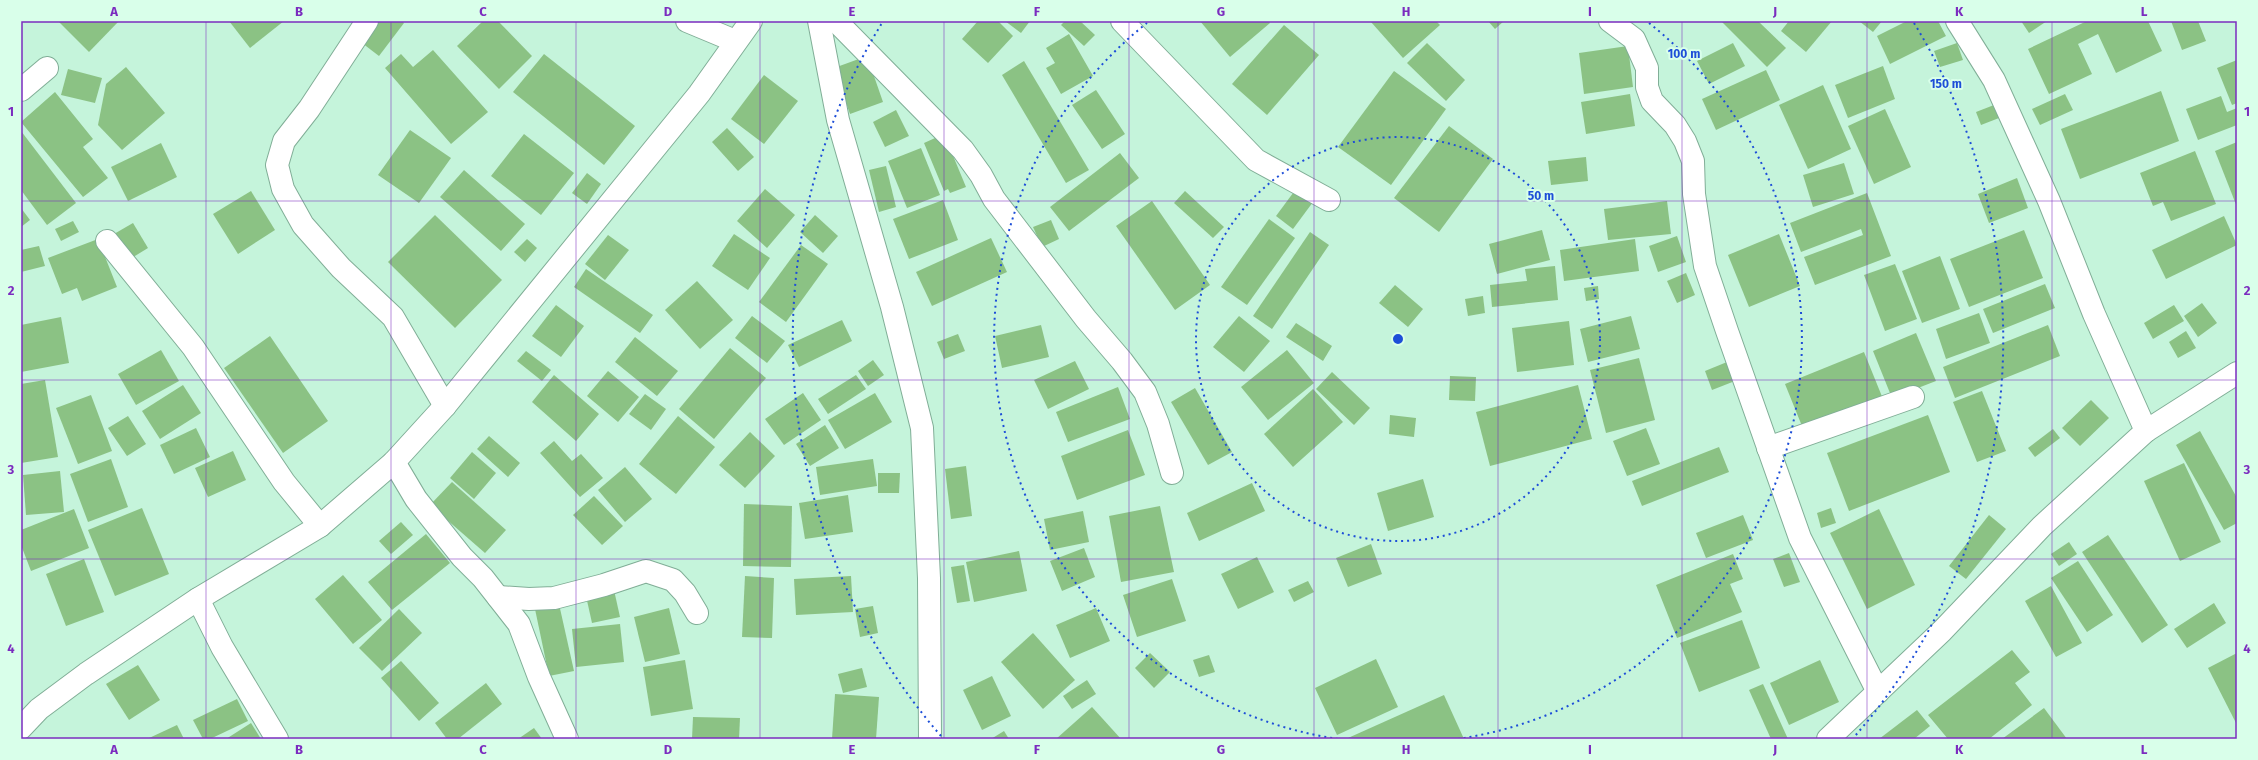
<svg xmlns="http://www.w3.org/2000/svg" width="2258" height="760" font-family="'Fira Sans',sans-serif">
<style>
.building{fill:#8bc284}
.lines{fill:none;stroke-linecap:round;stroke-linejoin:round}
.minor-casing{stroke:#81ae97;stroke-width:24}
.minor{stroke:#fff;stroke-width:22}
.grid{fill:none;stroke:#7b2cbf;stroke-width:1;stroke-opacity:0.55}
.ring{fill:none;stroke:#1d4ed8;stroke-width:2;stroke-dasharray:2 4}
.centre{fill:#1d4ed8;stroke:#d9ffea;stroke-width:2}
.ring-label{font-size:12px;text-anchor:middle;font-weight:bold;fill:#1d4ed8;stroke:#d9ffea;stroke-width:4;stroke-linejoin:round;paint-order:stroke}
.neatline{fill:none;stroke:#7b2cbf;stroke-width:1.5}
.grid-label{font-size:13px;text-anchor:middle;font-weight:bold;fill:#7b2cbf}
</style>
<rect width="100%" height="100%" fill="#c5f4db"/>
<g class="building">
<path d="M58,21H119L89,52Z"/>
<path d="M229,21H284L250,48Z"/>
<path d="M379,21H402L404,23L379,56L362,43Z"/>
<path d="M483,21H498L532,56L499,89L457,46Z"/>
<path d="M978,21H998L1013,36L988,63L962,39Z"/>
<path d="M1005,21H1030L1021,33Z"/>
<path d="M1065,21H1080L1095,35L1084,46L1061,25Z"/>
<path d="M1200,21H1269L1270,23L1230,57Z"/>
<path d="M1436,21L1440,25L1403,58L1371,22Z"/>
<path d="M1488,21H1504L1495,29Z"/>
<path d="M1721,21H1758L1786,48L1767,67Z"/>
<path d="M1789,21H1832L1806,52L1781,31Z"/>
<path d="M1859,21H1882L1873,32Z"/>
<path d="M1907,21H1938L1946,36L1890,64L1877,36Z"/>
<path d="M2021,21H2047L2029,33Z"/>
<path d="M2087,21H2148L2162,51L2116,73L2098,34L2078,44L2092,74L2049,94L2028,49Z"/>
<path d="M2171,21H2198L2206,41L2182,50Z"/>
<path d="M1284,25L1319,55L1267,115L1232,84Z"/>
<path d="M1069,34L1093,76L1061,94L1046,68L1055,63L1046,48Z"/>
<path d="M1427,43L1465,80L1446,101L1407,63Z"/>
<path d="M1733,43L1745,66L1709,84L1697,61Z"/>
<path d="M1957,43L1963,60L1940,67L1934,51Z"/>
<path d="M1628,46L1633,87L1584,94L1579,53Z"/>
<path d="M433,50L488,112L451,144L385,68L401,54L413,67Z"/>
<path d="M544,54L635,126L604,165L513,92Z"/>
<path d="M867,56L883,102L850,114L834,68Z"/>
<path d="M2237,60V103L2232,105L2217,68Z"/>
<path d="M1024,61L1089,170L1066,183L1002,75Z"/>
<path d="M1883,66L1895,99L1848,118L1835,85Z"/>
<path d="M126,67L165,113L122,150L98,125L106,84Z"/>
<path d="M68,69L102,78L95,103L61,95Z"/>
<path d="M1766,70L1780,100L1716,130L1702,99Z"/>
<path d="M1394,71L1446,109L1391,185L1338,147Z"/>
<path d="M764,75L798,101L764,144L731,119Z"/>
<path d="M1823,85L1851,149L1808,169L1779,105Z"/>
<path d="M1096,90L1125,134L1102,149L1072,105Z"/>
<path d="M2161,91L2179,141L2080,179L2061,129Z"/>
<path d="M55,92L93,139L83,147L108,178L83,197L21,122Z"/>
<path d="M1630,94L1635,126L1586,134L1581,102Z"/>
<path d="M2065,94L2073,110L2040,125L2032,109Z"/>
<path d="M2221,96L2227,112L2237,108V125L2198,140L2186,109Z"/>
<path d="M1994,105L1999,118L1981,125L1976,112Z"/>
<path d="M1885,109L1911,167L1874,184L1848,126Z"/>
<path d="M896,110L909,136L885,147L873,122Z"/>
<path d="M1449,126L1493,159L1439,232L1394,198Z"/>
<path d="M727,128L754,157L738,171L712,142Z"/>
<path d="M410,130L451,158L419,203L378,175Z"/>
<path d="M21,131L76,203L47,225L21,190Z"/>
<path d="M524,134L574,173L541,215L491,176Z"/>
<path d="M944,134L966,187L950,193L948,189L944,191L924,143Z"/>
<path d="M2237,142V207L2215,151Z"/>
<path d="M161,143L177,177L128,201L111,167Z"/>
<path d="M921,148L940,195L907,208L888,161Z"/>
<path d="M2195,151L2216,204L2171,221L2163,202L2153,206L2140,173Z"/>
<path d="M1120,153L1139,178L1069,231L1050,207Z"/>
<path d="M1586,157L1588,181L1551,185L1548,161Z"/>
<path d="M1844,163L1854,194L1813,207L1803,175Z"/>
<path d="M886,166L896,207L879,212L869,170Z"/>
<path d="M464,170L525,224L501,251L440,197Z"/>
<path d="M587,173L601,184L587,204L572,193Z"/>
<path d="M2017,178L2028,208L1989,223L1978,194Z"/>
<path d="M765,189L795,215L767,248L737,221Z"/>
<path d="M1296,189L1313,202L1293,229L1276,216Z"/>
<path d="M251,191L275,230L238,254L213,214Z"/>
<path d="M1185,191L1224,227L1213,238L1174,203Z"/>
<path d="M1867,193L1891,256L1815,285L1804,257L1863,235L1861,229L1801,252L1790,223Z"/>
<path d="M943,200L958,240L909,259L893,219Z"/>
<path d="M1152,201L1210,285L1175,310L1116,226Z"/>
<path d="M1667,201L1671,234L1608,240L1604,209Z"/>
<path d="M21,208L30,220L21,227Z"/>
<path d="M435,215L502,280L455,328L388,262Z"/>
<path d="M815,215L838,236L823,253L800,232Z"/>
<path d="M2224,216L2237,245L2166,279L2152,250Z"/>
<path d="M1269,219L1295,238L1247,305L1221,287Z"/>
<path d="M1051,220L1059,239L1042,247L1033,227Z"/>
<path d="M73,221L79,232L61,241L55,229Z"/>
<path d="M133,223L148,248L130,259L114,234Z"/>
<path d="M1542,230L1550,260L1497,274L1489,244Z"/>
<path d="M2024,230L2043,278L1969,307L1950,259Z"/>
<path d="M1310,232L1329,245L1272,329L1253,316Z"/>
<path d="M734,234L770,258L748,290L712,266Z"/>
<path d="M1779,234L1800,286L1749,307L1728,255Z"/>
<path d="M608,235L629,250L605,280L585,264Z"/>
<path d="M1677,236L1686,262L1658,272L1649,246Z"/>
<path d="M991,238L1007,272L932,306L916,272Z"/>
<path d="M98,239L117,287L82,301L77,288L62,294L48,258Z"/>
<path d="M527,239L537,248L525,262L514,252Z"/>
<path d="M1635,239L1639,271L1564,281L1560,250Z"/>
<path d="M801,245L828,264L786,322L759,302Z"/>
<path d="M39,246L45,266L21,272V250Z"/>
<path d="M1940,256L1960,309L1922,323L1902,271Z"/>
<path d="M1895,264L1917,319L1885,331L1864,275Z"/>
<path d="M1555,266L1558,300L1492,307L1490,285L1527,281L1525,269Z"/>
<path d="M586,269L653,315L640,333L574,287Z"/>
<path d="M1686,273L1695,295L1677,303L1667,281Z"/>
<path d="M697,281L733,320L700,349L665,310Z"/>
<path d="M2045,284L2055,308L1993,333L1983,309Z"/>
<path d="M1395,285L1423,309L1408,327L1379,303Z"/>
<path d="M1598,286L1599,299L1586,301L1584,288Z"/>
<path d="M1483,296L1485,313L1468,316L1465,299Z"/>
<path d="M2202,303L2217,323L2198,337L2184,316Z"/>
<path d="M556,305L584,326L561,357L532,336Z"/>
<path d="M2174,305L2184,321L2153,339L2144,323Z"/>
<path d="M1979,313L1990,343L1946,359L1936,329Z"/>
<path d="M752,316L785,341L767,363L735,338Z"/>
<path d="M1239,316L1270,341L1244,372L1213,347Z"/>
<path d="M1631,316L1640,349L1588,362L1580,329Z"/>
<path d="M61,317L69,363L21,372V325Z"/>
<path d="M842,320L852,341L799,367L788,345Z"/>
<path d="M1569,321L1574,365L1517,372L1512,328Z"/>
<path d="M1296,323L1332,346L1323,361L1286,337Z"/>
<path d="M1041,325L1049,357L1002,368L995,336Z"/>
<path d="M2048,325L2060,356L1955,398L1943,367Z"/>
<path d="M2186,331L2196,348L2178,358L2169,342Z"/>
<path d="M1916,333L1936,381L1892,398L1873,351Z"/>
<path d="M958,334L965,351L944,359L937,342Z"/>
<path d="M270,336L328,421L283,453L224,368Z"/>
<path d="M635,337L678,371L657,396L615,362Z"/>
<path d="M730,348L766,378L714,439L679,409Z"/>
<path d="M161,350L179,381L136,405L118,374Z"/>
<path d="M1287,350L1314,383L1268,420L1241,387Z"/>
<path d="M526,351L551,370L542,381L517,361Z"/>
<path d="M1864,352L1883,399L1804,431L1785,384Z"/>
<path d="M1639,358L1655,420L1606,433L1590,370Z"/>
<path d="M873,360L884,375L868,386L858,371Z"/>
<path d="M1075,361L1089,389L1048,409L1034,380Z"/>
<path d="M1727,362L1735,381L1712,390L1705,371Z"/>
<path d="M608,371L639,397L618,422L587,396Z"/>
<path d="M1332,372L1370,408L1354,425L1316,389Z"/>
<path d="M554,375L599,414L576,441L532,402Z"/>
<path d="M856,375L866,389L828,414L818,399Z"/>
<path d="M1450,376L1476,377L1475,401L1449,400Z"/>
<path d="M45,380L58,457L21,463V384Z"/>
<path d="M183,385L201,413L160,439L142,411Z"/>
<path d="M1578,385L1592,439L1490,466L1476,412Z"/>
<path d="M1118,387L1130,419L1068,442L1056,412Z"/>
<path d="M1195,388L1232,452L1208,465L1171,402Z"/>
<path d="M1313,389L1343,422L1293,467L1264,434Z"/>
<path d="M1982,391L2006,451L1977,462L1953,402Z"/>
<path d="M803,393L821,420L784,445L765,419Z"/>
<path d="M875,393L892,422L845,449L828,420Z"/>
<path d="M645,394L666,409L651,430L629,414Z"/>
<path d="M91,395L112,451L78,464L56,408Z"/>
<path d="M2091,400L2109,418L2080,446L2062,428Z"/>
<path d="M1390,415L1416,418L1414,437L1389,434Z"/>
<path d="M1928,415L1950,472L1849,511L1827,453Z"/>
<path d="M128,416L146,444L127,456L108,428Z"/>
<path d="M678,416L715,447L676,494L639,464Z"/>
<path d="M825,425L839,448L810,466L796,444Z"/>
<path d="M196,428L210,457L174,474L160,445Z"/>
<path d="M1646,428L1660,464L1627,476L1613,441Z"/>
<path d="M2053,429L2060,438L2035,457L2028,448Z"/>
<path d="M1128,430L1145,475L1077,500L1061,456Z"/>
<path d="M2200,431L2237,498V523L2224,530L2176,445Z"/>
<path d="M750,432L775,456L745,488L719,465Z"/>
<path d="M489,436L520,463L508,477L477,449Z"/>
<path d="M554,441L572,461L581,454L603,478L580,497L540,453Z"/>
<path d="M1719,447L1729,472L1642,506L1632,481Z"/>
<path d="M233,451L246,480L208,497L195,468Z"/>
<path d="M472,452L496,473L474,499L450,478Z"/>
<path d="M111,459L128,507L88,522L70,474Z"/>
<path d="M873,459L877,486L820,495L816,467Z"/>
<path d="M2184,463L2221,542L2180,561L2144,481Z"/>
<path d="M966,466L972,516L951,519L945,469Z"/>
<path d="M625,467L652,499L625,522L598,490Z"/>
<path d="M60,471L64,512L26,515L23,475Z"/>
<path d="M878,473H900L899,493H878Z"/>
<path d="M1423,479L1434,517L1388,531L1377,493Z"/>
<path d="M452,482L506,530L485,553L430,505Z"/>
<path d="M1252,483L1265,511L1199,541L1187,513Z"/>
<path d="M848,495L853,532L805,539L799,503Z"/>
<path d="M594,496L623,526L602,545L573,515Z"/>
<path d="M744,504L792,506L791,567L743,566Z"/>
<path d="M1160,506L1174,572L1121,582L1109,516Z"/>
<path d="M142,508L169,574L115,596L88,530Z"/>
<path d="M1831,508L1836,523L1821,528L1817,513Z"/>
<path d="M74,509L89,548L31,571L21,545V530Z"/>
<path d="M1879,509L1915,585L1867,609L1830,533Z"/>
<path d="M1083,511L1089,542L1050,550L1044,519Z"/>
<path d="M1743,515L1753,540L1706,558L1696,533Z"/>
<path d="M1989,515L2006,529L1966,579L1949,566Z"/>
<path d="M401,522L413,535L391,554L379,541Z"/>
<path d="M426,534L450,563L392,610L368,582Z"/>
<path d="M2108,535L2168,625L2142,643L2082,552Z"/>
<path d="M2069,542L2077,554L2059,566L2051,554Z"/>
<path d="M1371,544L1382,574L1348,587L1336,558Z"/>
<path d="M1084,548L1095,577L1062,591L1050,561Z"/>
<path d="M1019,551L1027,591L974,602L966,562Z"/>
<path d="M1789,553L1800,582L1784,587L1773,559Z"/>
<path d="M1733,554L1743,579L1730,584L1742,612L1677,638L1656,585Z"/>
<path d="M1257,557L1274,592L1238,609L1221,574Z"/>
<path d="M84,559L104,612L66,626L46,574Z"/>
<path d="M2078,561L2113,615L2087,632L2051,578Z"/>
<path d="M964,565L970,601L957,603L951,567Z"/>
<path d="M343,575L382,620L353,644L315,599Z"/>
<path d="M745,576L774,578L772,638L742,637Z"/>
<path d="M851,576L853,612L796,615L794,579Z"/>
<path d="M1172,579L1186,621L1137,637L1123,595Z"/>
<path d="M1308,581L1314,592L1294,602L1288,590Z"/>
<path d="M2051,586L2082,643L2056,657L2025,601Z"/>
<path d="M614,590L620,617L592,623L586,596Z"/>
<path d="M2214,603L2226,623L2187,648L2174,629Z"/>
<path d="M559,604L574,671L549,676L535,609Z"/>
<path d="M873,606L878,633L860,637L855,609Z"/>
<path d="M669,608L680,654L645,662L634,617Z"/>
<path d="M1096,608L1110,641L1070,658L1056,625Z"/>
<path d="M399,609L422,633L382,671L359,648Z"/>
<path d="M1742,620L1760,668L1699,692L1680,643Z"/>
<path d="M620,624L624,662L576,667L572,629Z"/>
<path d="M1033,633L1075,680L1043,709L1001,662Z"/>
<path d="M2012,650L2030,672L2015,683L2032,705L1989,739H1948L1928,715Z"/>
<path d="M1150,653L1170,672L1154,688L1135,668Z"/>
<path d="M2237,653V722L2236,723L2208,668Z"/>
<path d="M1209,655L1215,672L1199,677L1193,660Z"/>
<path d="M1376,659L1398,707L1337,735L1315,688Z"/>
<path d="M685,660L693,709L651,716L643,667Z"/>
<path d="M1820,660L1839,702L1789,725L1770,683Z"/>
<path d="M401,661L439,703L419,721L381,678Z"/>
<path d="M138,665L160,700L129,720L106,684Z"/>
<path d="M862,668L867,687L843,693L838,674Z"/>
<path d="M992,676L1011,716L982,730L963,690Z"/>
<path d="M1087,680L1096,694L1072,709L1063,696Z"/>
<path d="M486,683L502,704L458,739H447L435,723Z"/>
<path d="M1763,684L1788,739H1771L1749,690Z"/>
<path d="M835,694L879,697L876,739H832Z"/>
<path d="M1444,695L1464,739H1348V738Z"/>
<path d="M237,699L248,721L210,739H203L193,720Z"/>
<path d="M1092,707L1121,739H1056Z"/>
<path d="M2044,708L2067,739H2002Z"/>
<path d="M1917,710L1930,726L1914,739H1879Z"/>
<path d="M693,717L740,718L739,739H692Z"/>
<path d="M251,723L261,739H226Z"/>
<path d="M177,725L184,739H147Z"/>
<path d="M534,728L542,739H518Z"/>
<path d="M1004,731L1009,739H991Z"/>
</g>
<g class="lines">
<g class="minor-casing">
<g id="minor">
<path d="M367,21L309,109L284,141L277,165L283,189L303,225L341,268L393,317L445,406"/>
<path d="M687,21L735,41"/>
<path d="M819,21L838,120L892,307L922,428L929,578L930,739"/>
<path d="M836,21L963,150L981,175L994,199L1086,319L1122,361L1145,392L1158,424L1172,473"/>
<path d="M1122,21L1256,160L1329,200"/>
<path d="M1610,21L1634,39L1647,68V87L1652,101L1675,125L1685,141L1693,161L1694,194L1705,266L1727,331L1800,538L1878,692"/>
<path d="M1957,21L1994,80L2049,201L2094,314L2146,431"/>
<path d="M21,90L47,68"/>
<path d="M107,241L193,347L284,482L320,526"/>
<path d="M1768,448L1913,397"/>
<path d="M394,462L416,499L462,557L483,578L519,624L539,677L567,739"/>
<path d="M498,597L529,599L554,598L604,585L646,571L673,580L685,593L697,613"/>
<path d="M198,599L222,647L277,739"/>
<path d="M21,728L39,709L86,674L198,599L320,526L394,462L445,406L699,94L751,21"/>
<path d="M1828,739L1942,631L2042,526L2146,431L2237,373"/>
</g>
</g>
<use href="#minor" class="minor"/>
</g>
<path class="grid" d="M206,21V739M391,21V739M576,21V739M760,21V739M944,21V739M1129,21V739M1314,21V739M1498,21V739M1682,21V739M1867,21V739M2052,21V739M21,201H2237M21,380H2237M21,559H2237"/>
<g class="ring">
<circle cx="1398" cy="339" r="202"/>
<path d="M1338 739A404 404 0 0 1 1147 23M1649 23A404 404 0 0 1 1458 739"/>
<path d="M941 736A605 605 0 0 1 882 23M1914 23A605 605 0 0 1 1855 736"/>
</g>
<circle cx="1398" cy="339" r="6" class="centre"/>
<g class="ring-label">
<text x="1684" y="58">100 m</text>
<text x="1946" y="88">150 m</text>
<text x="1541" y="200">50 m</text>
</g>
<rect width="2258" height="760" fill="none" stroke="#d9ffea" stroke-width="44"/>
<rect x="22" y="22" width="2214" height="716" class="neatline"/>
<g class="grid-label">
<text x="114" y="16">A</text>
<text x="299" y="16">B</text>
<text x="483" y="16">C</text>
<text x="668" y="16">D</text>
<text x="852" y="16">E</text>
<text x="1037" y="16">F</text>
<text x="1221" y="16">G</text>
<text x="1406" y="16">H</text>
<text x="1590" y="16">I</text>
<text x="1775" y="16">J</text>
<text x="1959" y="16">K</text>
<text x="2144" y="16">L</text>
<text x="11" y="116">1</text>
<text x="2247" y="116">1</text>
<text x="11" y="295">2</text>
<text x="2247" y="295">2</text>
<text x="11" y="474">3</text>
<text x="2247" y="474">3</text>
<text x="11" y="653">4</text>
<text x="2247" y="653">4</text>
<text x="114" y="754">A</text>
<text x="299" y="754">B</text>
<text x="483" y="754">C</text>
<text x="668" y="754">D</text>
<text x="852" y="754">E</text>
<text x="1037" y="754">F</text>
<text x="1221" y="754">G</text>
<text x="1406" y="754">H</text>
<text x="1590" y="754">I</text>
<text x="1775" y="754">J</text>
<text x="1959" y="754">K</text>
<text x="2144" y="754">L</text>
</g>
</svg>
